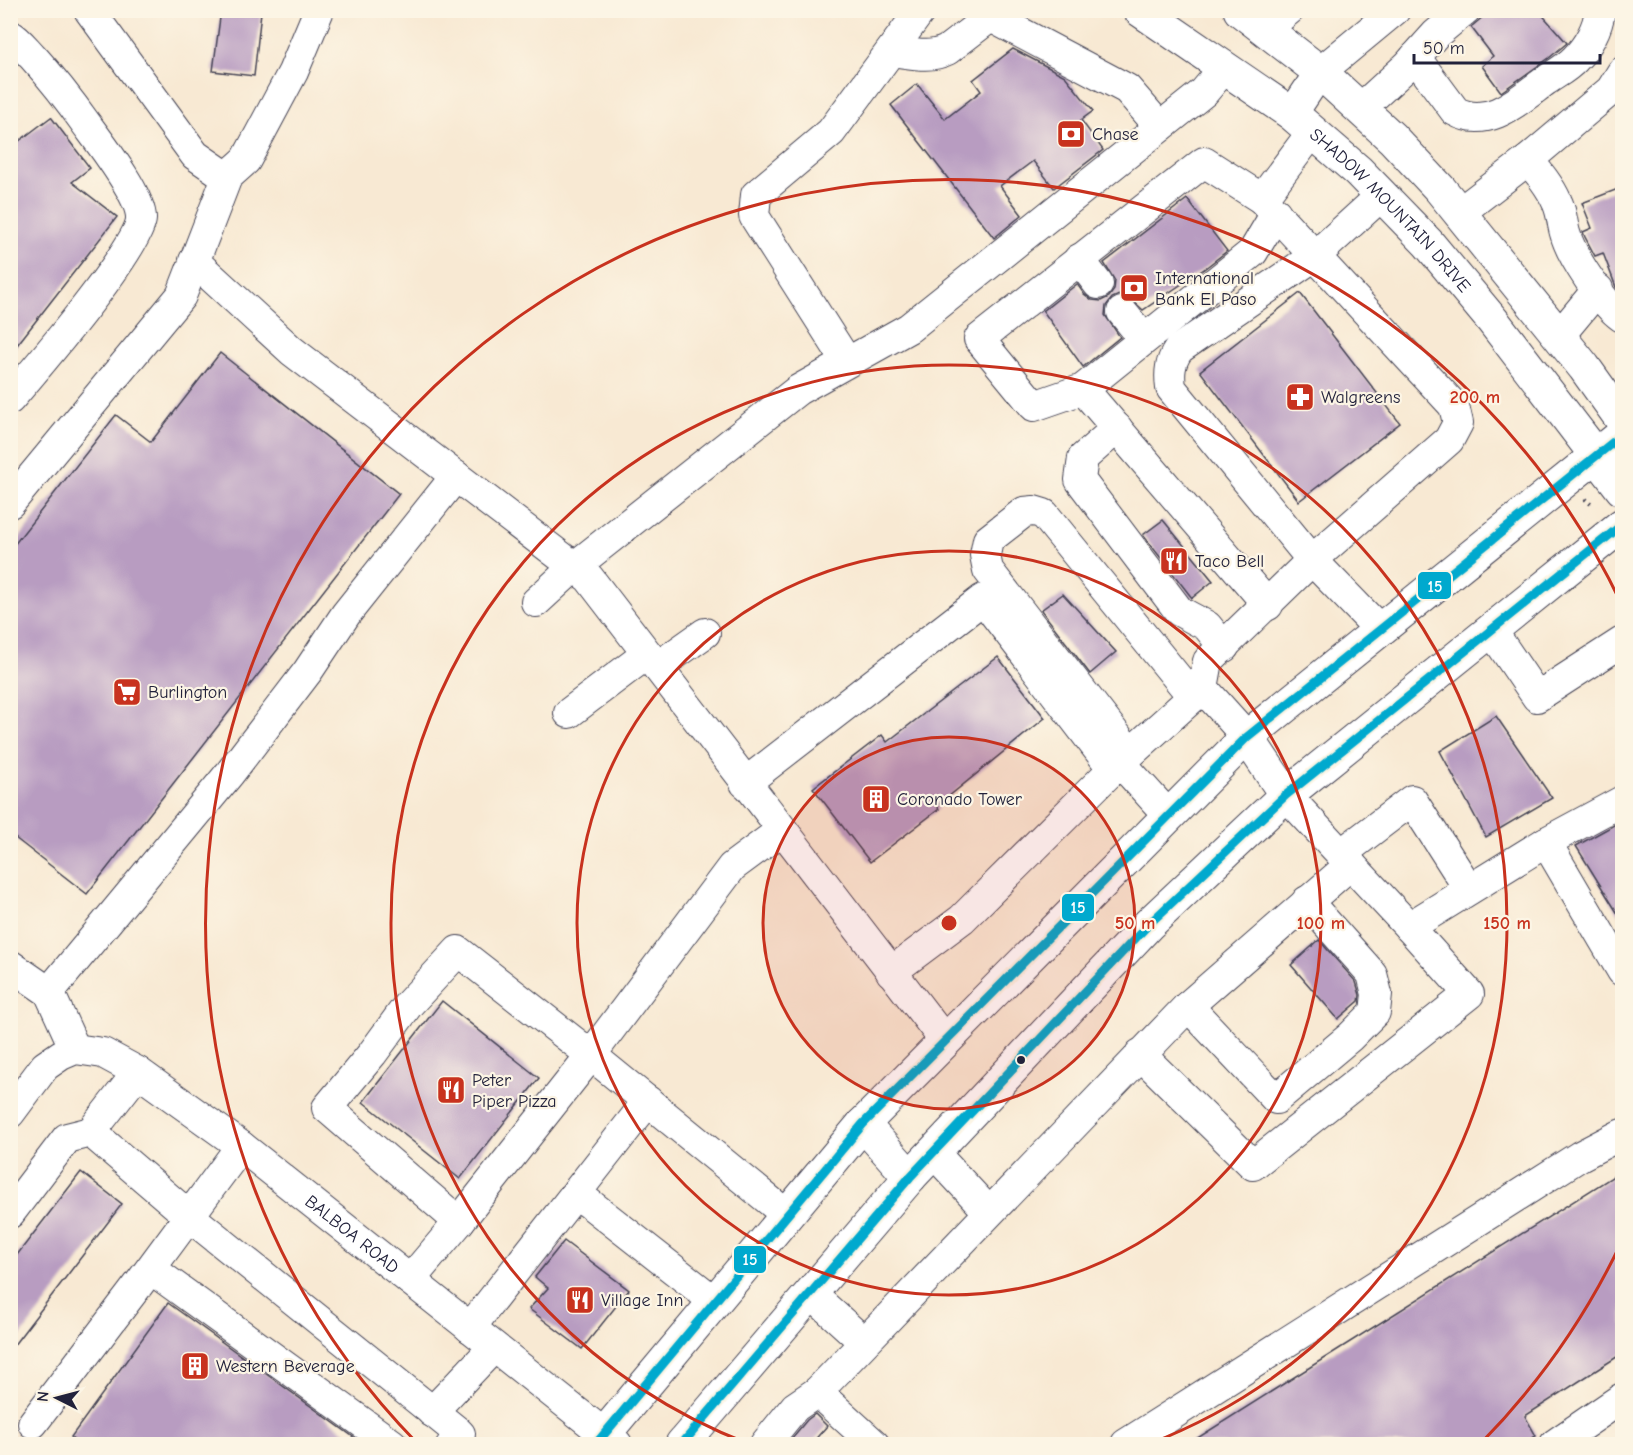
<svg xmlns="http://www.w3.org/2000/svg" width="1633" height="1455" font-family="'Comic Neue',sans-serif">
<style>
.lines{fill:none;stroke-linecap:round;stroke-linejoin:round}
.stream{stroke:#4ba5c9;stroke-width:8}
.building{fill:#b89cc1}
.minor-casing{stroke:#424052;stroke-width:32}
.major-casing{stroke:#424052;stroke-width:35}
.path{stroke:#424052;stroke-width:4;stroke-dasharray:1.5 4.5;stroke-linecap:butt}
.minor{stroke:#fff;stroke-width:30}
.major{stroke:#fff;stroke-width:33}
.bus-1-casing{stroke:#fcf5e5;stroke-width:14}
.bus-1{stroke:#00a9ce;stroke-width:9}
.ring{fill:none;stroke:#c8321e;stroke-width:3}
.bus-dot{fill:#22223b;stroke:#fcf5e5;stroke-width:2}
.labels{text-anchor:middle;stroke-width:4.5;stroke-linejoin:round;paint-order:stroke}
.poi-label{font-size:18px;fill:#22223b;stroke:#fcf5e5;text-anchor:start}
.street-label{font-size:18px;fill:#22223b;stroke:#fcf5e5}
.centre{fill:#c8321e;stroke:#fcf5e5;stroke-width:3}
.ring-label{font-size:18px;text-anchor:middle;font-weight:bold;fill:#c8321e;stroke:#fcf5e5;stroke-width:4.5;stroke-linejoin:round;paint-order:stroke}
.line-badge{stroke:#fcf5e5;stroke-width:2}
.badge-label{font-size:16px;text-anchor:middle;font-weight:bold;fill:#fff}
</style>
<rect width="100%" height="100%" fill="#fcf5e5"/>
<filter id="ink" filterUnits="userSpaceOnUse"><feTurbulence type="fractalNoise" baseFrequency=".0167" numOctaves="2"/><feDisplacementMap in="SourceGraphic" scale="12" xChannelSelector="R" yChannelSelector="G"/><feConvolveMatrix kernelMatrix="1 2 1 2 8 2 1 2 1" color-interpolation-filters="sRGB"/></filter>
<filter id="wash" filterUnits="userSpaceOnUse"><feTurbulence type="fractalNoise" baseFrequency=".008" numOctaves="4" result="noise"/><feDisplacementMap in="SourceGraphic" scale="24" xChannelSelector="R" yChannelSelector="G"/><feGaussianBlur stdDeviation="1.35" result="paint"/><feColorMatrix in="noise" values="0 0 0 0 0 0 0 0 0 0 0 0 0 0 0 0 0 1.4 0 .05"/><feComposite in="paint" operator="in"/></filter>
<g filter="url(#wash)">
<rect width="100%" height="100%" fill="#f8e9d3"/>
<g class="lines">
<path class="stream" d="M10,1440L16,1444"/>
</g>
<g id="blocks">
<g class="building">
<path d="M221,10L261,12L254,76L213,71Z"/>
<path d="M1491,10H1538L1567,43L1549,58L1501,92L1482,66L1493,56L1471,27Z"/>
<path d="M1013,49L1065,76L1093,111L1081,120L1103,150L1054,188L1033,161L1000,186L1022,215L994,238L891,105L917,84L945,119L981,91L973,80Z"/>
<path d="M51,117L90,168L72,182L117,217L10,354V148Z"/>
<path d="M1623,187V294L1616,287L1603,253L1595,256L1585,237L1583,232L1592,228L1582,203Z"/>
<path d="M1187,199L1227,251L1204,269L1143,310L1128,296L1119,295L1112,298L1106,306L1105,315L1120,337L1083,367L1043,311L1077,284L1084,294L1092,300L1101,301L1109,297L1114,290L1115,281L1104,263Z"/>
<path d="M1300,293L1400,423L1299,501L1200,371Z"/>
<path d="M220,353L399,494L87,894L10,834V550L116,415L151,442Z"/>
<path d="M1163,520L1213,581L1192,598L1143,535Z"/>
<path d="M1063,594L1116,652L1090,674L1041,610Z"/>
<path d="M998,657L1045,718L937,806L939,809L870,862L813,788L882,735L887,742Z"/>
<path d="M1496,716L1552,798L1486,837L1440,751Z"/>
<path d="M1623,820V922L1576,846Z"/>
<path d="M1319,940L1356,982L1360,995L1359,1001L1338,1019L1291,965Z"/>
<path d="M442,1001L539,1078L460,1179L363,1102Z"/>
<path d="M1623,1170V1353L1525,1416L1536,1436L1522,1444H1188Z"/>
<path d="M81,1172L122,1204L10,1350V1264Z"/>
<path d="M564,1241L629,1290L582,1349L529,1309L548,1288L535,1277Z"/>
<path d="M168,1303L363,1444H81L71,1437Z"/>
<path d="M815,1414L827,1426L811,1444H787L807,1420Z"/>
</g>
</g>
</g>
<g filter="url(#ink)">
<use href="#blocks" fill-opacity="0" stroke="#424052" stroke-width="1.5"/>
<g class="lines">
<g class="minor-casing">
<g id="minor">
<path d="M89,10L195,155L227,177"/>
<path d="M978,10L1127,89L1160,127"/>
<path d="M1266,29L1289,10"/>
<path d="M10,35C19,40 26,50 33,57C53,79 70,101 87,125C101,144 142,197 141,219C140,247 34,371 10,399"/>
<path d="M892,51C910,53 929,59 947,50L990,17"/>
<path d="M1415,57L1455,111C1488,130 1519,100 1545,81C1555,74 1567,68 1575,59C1588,46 1598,28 1600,10"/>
<path d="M1360,109L1408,65L1436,34L1465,10"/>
<path d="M1292,114L1320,72L1395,10"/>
<path d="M1528,160C1539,173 1550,186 1557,202C1562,212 1562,223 1565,233C1571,256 1603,304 1622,317"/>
<path d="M1262,199L1204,162L979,339L1034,406L1083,389L1253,252L1276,213"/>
<path d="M1459,213L1528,160L1611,90L1622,72"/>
<path d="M1079,259L1098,284"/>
<path d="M194,261L292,351L589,578L945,1041"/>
<path d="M1122,312L1144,339"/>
<path d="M1559,336L1598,289"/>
<path d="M847,362L754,216L756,195L831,132L921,10"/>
<path d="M1083,389L1268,605"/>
<path d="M1117,428L1083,458L1080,480L1179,611L1207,626L1224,647"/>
<path d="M10,503L181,296L227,177L246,160L293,72L319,10"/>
<path d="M536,602L574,567L798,390L909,328L1204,92L1225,67"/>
<path d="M1380,630L1312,560L1171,388C1169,372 1170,362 1179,349L1316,255L1382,195"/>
<path d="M1492,631L1537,697L1622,642"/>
<path d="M657,667L705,633"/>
<path d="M1203,688L1247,737"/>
<path d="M569,713L647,654"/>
<path d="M1130,753L988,570L985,555L988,540L1024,512L1034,511L1044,514L1193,697"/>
<path d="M1120,762L1169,816"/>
<path d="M745,783L983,599L1113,769"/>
<path d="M1286,795L1409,927L1546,842L1622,801"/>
<path d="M1546,842L1622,971"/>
<path d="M1341,854L1412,800L1469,889"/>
<path d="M10,965L49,992L75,1049"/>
<path d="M891,972L962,919L1113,769L1203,688L1208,661L1312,560L1449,440L1458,423L1454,406L1262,199L1313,131"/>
<path d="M49,992L230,773L308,671L346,614L456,476"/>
<path d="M1188,1006L1276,1099L1350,1037L1375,1012L1377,994L1372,974L1307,901"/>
<path d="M1140,1054L1253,1165L1469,994L1409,927"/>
<path id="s1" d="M10,1113L45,1066L61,1055L75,1049L103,1053L138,1072L241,1146L617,1444"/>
<path d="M91,1132L138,1072"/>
<path d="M934,1153L989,1212"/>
<path d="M576,1193L714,1301"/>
<path d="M10,1213L67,1138L91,1132L189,1216L458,1432L460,1434L452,1444"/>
<path d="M459,1222L327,1108L372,1054L408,1005L458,951L591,1055L787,1215"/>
<path d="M151,1269L392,1444"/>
<path d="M410,1280L459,1222L591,1055L732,867L782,830"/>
<path d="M810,1293L864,1342"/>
<path d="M470,1328L648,1101"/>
<path d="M432,1412L494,1347"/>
<path d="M33,1423L139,1284L241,1146"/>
<path d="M765,1444L795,1407L817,1392"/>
<path d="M874,1444L817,1392L1188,1006L1351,864"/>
<path d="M1126,1444L1580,1156L1622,1134"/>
<path d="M1555,1444L1622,1398"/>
</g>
</g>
<g class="major-casing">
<g id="major">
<path id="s2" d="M1140,10L1292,114L1358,171L1428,243L1493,321L1622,489"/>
<path d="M1240,10L1320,72L1392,138L1440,189L1584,367L1622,420"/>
<path d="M1247,737L1286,795"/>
<path d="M863,1124L910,1177"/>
<path d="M596,1444L863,1124L1247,737L1622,435"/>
<path d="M682,1444L910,1177L1149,924L1286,795L1622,525"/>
</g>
</g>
<path class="path" d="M1585,499L1593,506"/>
<use href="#minor" class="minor"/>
<use href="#major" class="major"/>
<g class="bus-1-casing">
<g id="bus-1">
<path d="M596,1444L863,1124L1247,737L1622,435"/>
<path d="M682,1444L910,1177L1149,924L1286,795L1622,525"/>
</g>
</g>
<use href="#bus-1" class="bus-1"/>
</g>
</g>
<circle cx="949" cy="923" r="186" fill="#c8321e" fill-opacity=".12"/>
<g class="ring">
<circle cx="949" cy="923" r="186"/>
<circle cx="949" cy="923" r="372"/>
<path d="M749 1444A558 558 0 1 1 1149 1444"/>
<path d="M1621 1243A744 744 0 0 1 1480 1444M418 1444A744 744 0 1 1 1621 603"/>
</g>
<defs>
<g id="bank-square" transform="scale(1.5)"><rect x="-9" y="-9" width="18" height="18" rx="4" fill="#c8321e" stroke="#fcf5e5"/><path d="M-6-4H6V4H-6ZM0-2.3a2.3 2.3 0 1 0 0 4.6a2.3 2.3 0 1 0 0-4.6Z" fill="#fff"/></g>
<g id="pharmacy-square" transform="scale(1.5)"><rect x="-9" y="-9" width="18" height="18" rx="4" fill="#c8321e" stroke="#fcf5e5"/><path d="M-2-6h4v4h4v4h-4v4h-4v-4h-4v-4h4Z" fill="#fff"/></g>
<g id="restaurant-square" transform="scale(1.5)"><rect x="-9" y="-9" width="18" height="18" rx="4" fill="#c8321e" stroke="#fcf5e5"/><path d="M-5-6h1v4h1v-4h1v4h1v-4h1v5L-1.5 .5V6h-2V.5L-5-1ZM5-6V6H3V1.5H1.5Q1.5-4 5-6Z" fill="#fff"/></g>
<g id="supermarket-square" transform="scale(1.5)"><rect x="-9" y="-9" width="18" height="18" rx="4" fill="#c8321e" stroke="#fcf5e5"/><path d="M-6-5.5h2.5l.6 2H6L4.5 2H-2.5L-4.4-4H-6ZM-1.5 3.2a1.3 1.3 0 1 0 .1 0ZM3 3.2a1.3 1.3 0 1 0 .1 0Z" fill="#fff"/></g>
<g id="building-square" transform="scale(1.5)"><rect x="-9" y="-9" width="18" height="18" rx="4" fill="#c8321e" stroke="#fcf5e5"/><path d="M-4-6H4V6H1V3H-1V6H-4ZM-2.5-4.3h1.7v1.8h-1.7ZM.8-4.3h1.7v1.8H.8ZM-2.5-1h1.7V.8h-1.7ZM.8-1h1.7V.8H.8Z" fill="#fff"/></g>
</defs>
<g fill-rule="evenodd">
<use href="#bank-square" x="1071" y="134"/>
<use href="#bank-square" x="1134" y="288"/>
<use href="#pharmacy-square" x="1300" y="397"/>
<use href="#restaurant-square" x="1174" y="561"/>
<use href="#supermarket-square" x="127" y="692"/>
<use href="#building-square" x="876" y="799"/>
<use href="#restaurant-square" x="451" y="1090"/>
<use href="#restaurant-square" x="580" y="1300"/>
<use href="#building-square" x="195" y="1366"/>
</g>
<circle class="bus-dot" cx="1021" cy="1060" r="5"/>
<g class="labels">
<g class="poi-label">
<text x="1092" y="140">Chase</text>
<text x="1155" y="284">International<tspan x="1155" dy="21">Bank El Paso</tspan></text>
<text x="1321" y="403">Walgreens</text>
<text x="1195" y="567">Taco Bell</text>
<text x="148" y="698">Burlington</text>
<text x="897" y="805">Coronado Tower</text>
<text x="472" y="1086">Peter<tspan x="472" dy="21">Piper Pizza</tspan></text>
<text x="601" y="1306">Village Inn</text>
<text x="216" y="1372">Western Beverage</text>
</g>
<g class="street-label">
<text dy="6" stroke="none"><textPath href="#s2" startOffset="322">SHADOW MOUNTAIN DRIVE</textPath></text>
<text dy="6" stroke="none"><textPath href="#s1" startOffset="430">BALBOA ROAD</textPath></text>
</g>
</g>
<circle cx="949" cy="923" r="9" class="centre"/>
<g class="ring-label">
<text x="1475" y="403">200 m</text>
<text x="1135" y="929">50 m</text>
<text x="1321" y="929">100 m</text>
<text x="1507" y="929">150 m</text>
</g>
<g class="line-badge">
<rect x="1417" y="571" width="35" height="29" rx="6" fill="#00a9ce"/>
<rect x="1061" y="893" width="34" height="29" rx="6" fill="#00a9ce"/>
<rect x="733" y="1245" width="34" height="29" rx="6" fill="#00a9ce"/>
</g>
<g class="badge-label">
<text x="1435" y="592">15</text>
<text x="1078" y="913">15</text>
<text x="750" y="1265">15</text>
</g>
<rect width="1633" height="1455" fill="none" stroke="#fcf5e5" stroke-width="36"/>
<g transform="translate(57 1398) rotate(276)" stroke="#fcf5e5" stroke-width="4.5" paint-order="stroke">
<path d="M0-4.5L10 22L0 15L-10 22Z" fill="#22223b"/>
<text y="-9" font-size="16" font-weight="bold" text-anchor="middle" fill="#22223b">N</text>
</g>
<path d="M1414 54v9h186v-9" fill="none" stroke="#22223b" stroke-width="3"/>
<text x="1423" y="54" font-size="18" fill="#22223b" stroke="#fcf5e5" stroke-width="4.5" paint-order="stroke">50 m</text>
</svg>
